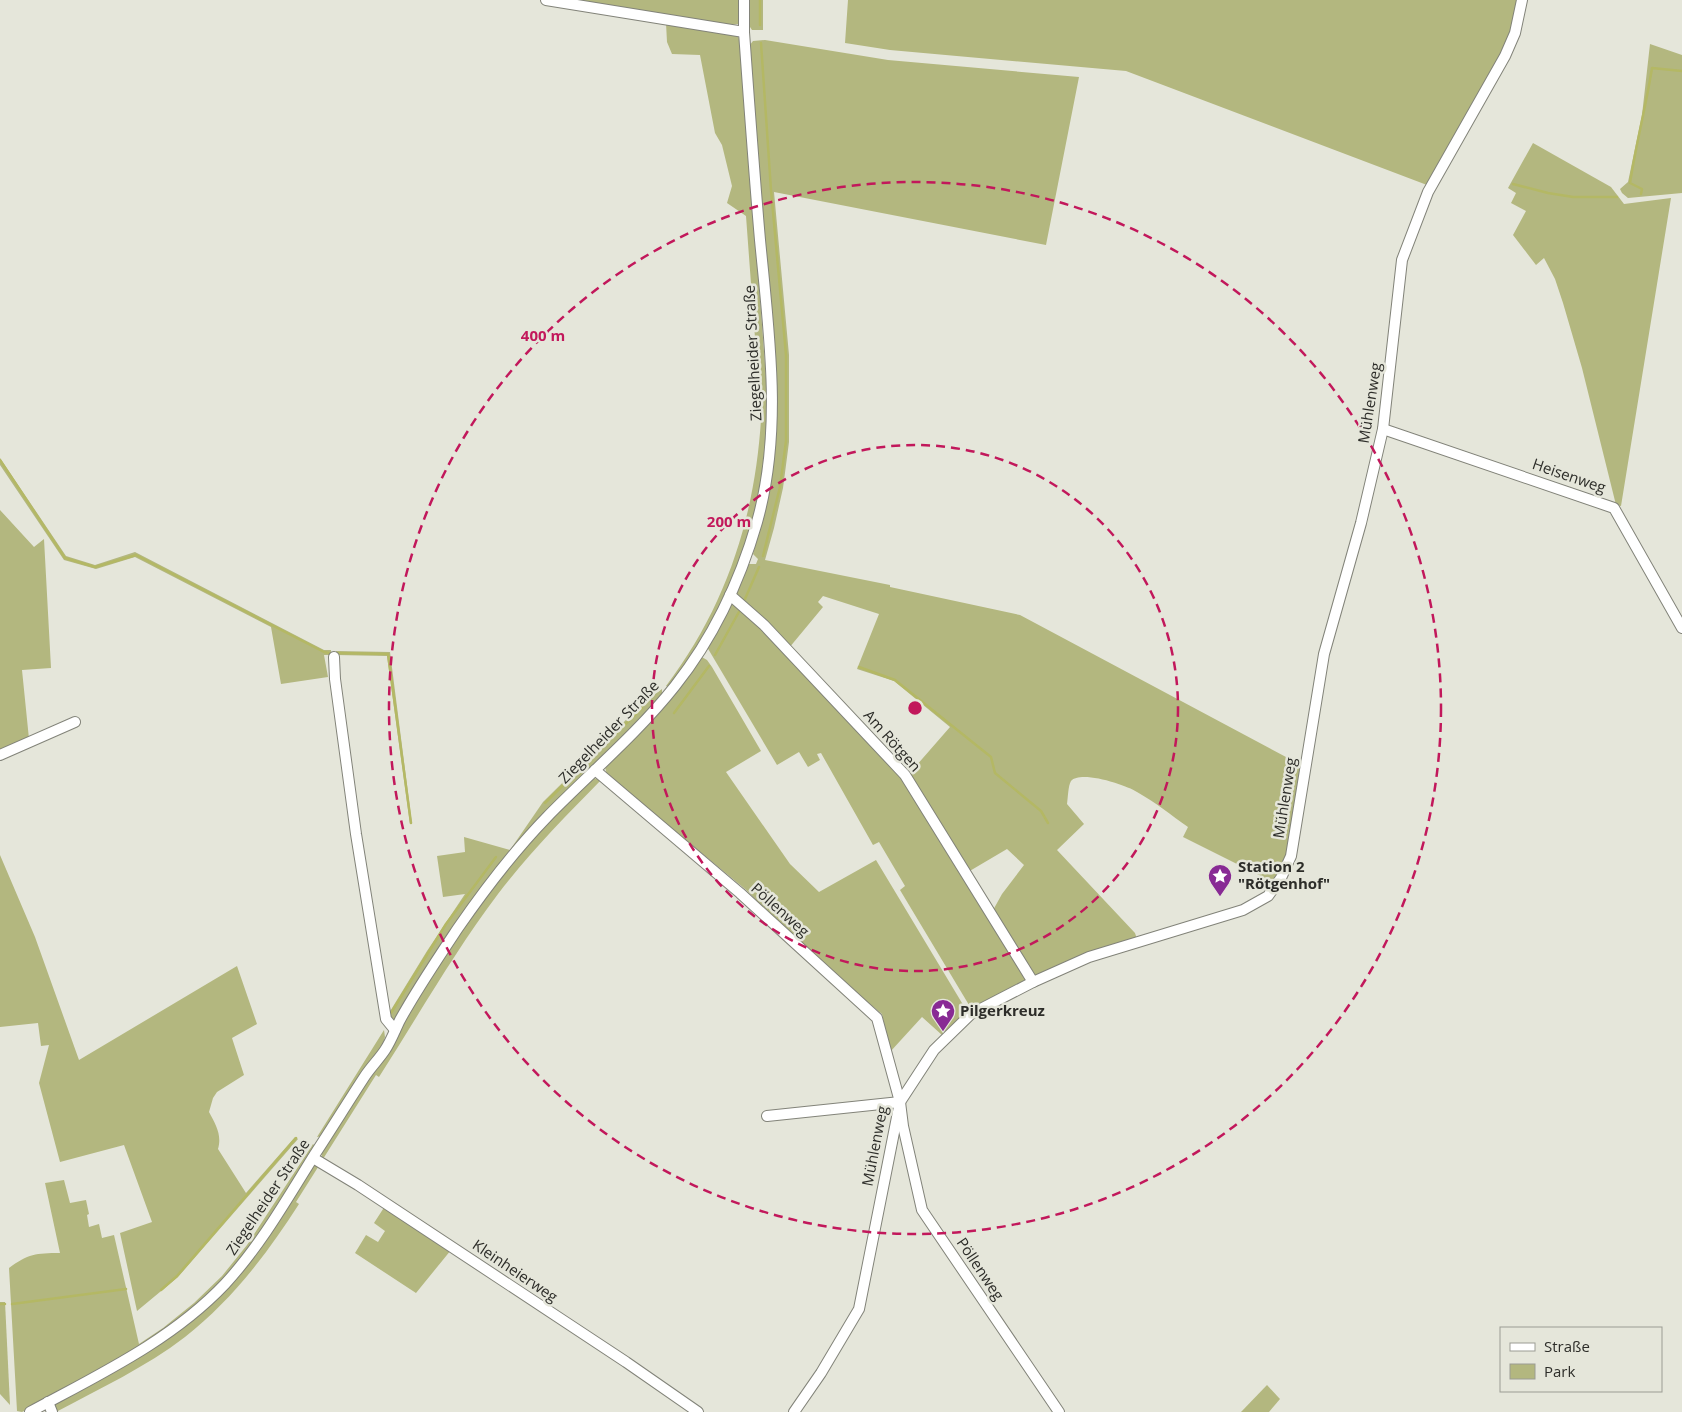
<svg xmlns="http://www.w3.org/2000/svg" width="1682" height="1412" font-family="'Open Sans',sans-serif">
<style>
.green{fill:#b3b77f}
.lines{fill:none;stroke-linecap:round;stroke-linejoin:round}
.stream{stroke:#b4b864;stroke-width:2.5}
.minor-casing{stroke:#828379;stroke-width:12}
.minor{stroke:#fff;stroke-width:10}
.ring{fill:none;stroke:#c2185b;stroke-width:2.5;stroke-dasharray:9 6}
.labels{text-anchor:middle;stroke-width:5;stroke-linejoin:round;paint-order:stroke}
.street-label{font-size:15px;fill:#2d2d29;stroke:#e5e6da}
.poi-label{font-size:15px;font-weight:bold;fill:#2d2d29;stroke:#e5e6da;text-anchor:start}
.centre{fill:#c2185b;stroke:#e5e6da;stroke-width:2.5}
.ring-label{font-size:15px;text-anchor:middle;font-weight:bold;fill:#c2185b;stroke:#e5e6da;stroke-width:5;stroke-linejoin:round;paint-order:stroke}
</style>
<rect width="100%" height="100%" fill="#e5e6da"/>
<g class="green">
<path d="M572,0H740V16L738,24L730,25Z"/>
<path d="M750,0H763V30H752L750,27Z"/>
<path d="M848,0H1519L1512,30L1503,53L1427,185L1126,71L890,50L845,43Z"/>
<path d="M666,23L736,34L741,42L767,392C767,436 763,478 753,521C741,574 701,645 668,687L666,686C726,607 755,517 761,419L746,216L727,203L732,186L722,145L715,133L700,55L672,54L667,42Z"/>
<path d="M765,40L888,60L1079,77L1046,245L774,192L789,355V442L783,488L774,528L765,560L890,585V587L1020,615L1301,765L1286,856L1280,871L1273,882L1183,837L1188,827C1171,815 1155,802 1137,792C1126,785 1081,770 1071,781C1068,786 1068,798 1067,804L1084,824L1057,850L1135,933L1137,939L1036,976L1032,974L992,912L1002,894L1024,865L1007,849L968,872L909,774L950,727L894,681L857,669L879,614L823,596L818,602L823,607L789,648L735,593L748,564H756L758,559L753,554L761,524L776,432L749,46L753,41Z"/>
<path d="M1650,44L1682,55V193L1628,198L1622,193L1620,189L1628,182L1642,115Z"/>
<path d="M1533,143L1611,187L1624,204L1671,198L1621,506L1616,505L1582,368L1563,303L1555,279L1544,258L1536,265L1513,235L1526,211L1511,203L1516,193L1508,188Z"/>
<path d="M0,458L66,556L95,565L135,552L324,650H331V655H324L328,677L281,684L271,627L135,557L96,569L64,560L0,465Z"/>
<path d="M0,510L34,547L44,539L51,668L22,670L29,739L0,751Z"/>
<path d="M731,604L739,606L901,774L1026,981L972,1010L900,890L905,886L879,842L873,845L821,753L817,754L820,760L808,767L799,752L777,765L707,647Z"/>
<path d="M336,651L390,652L412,824H410L387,656L336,655Z"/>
<path d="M700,656L707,660L712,667L761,751L726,772L790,864L819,892L876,860L965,1008V1014L942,1035L922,1017L890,1052L882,1014L828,970L745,889L607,775L605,767Z"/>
<path d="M662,689V694L642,717L557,801L397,1018L394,1021L391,1020L389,1013L427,951L465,894L443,897L437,856L465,852L464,837L510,850L543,802L643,703Z"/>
<path d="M593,778L601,780C565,817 529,853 498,894C455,951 418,1016 379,1077L376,1075L323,1159L321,1153L364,1085L392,1049L401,1026L445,955L498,880L543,827Z"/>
<path d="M0,855L35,937L79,1060L237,966L257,1024L232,1038L244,1075L217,1092L213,1098L209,1112C216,1125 222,1135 218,1149L246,1193L295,1137L298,1139L178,1277L137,1311L120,1233L152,1222L124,1145L60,1162L39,1083L49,1045L41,1046L38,1023L0,1027Z"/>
<path d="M384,1030L385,1037L382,1047L371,1059L323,1136L317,1137Z"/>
<path d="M313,1144L316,1147L249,1250L232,1270L198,1304L170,1327L112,1364L22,1412L17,1411L9,1268C28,1254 36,1253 60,1253L45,1183L64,1180L70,1203L86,1200L89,1214L87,1215L89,1227L99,1224L102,1238L114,1235L139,1344L163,1328L194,1303L222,1276L247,1245Z"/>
<path d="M313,1164H320L296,1202L299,1204C266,1255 233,1299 185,1337C146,1367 99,1389 56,1412L54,1405L58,1401L200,1313Z"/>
<path d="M385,1206L451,1250L416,1293L355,1253L366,1235L378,1242L385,1231L374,1223Z"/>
<path d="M0,1302H5L10,1405L0,1394Z"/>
<path d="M1267,1385L1280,1399L1269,1412H1241Z"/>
</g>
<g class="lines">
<g class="stream">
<path d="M760,25V0"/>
<path d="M761,43L771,190L786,355V441L780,487L763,556"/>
<path d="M1513,184L1548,193L1573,197H1617"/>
<path d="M1641,194L1642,189L1630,183C1636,144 1646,106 1652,68L1682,71"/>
<path d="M0,460L65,558L95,567L136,555L324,652L329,653"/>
<path d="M745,599L759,567"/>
<path d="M337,653L388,654L411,823"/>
<path d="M715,655L740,610"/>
<path d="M859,667L895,680L991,757L995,773L1041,811L1048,823"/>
<path d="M674,713L709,666"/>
<path d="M545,803L642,708"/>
<path d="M391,1013L446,924L496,857"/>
<path d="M161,1290L177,1276L296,1138"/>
<path d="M0,1304H5"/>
<path d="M12,1304L126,1289"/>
</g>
<g class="minor-casing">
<g id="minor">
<path d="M546,0L744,32"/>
<path d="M1383,429L1614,508L1682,628"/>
<path d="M730,595L764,625L905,775L1033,982"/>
<path d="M334,657L335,679L356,834L386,1019L395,1030"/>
<path d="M0,755L75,722"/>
<path d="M595,770L740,893L877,1018L900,1102L903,1126L922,1210L1059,1412"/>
<path d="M767,1116L900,1102"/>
<path d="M313,1158L358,1185L626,1362L698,1412"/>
<path d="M48,1402L52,1412"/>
<path d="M30,1412C98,1375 171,1341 225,1284C261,1245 287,1199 315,1154C332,1128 348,1102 365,1076C371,1067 379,1059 385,1050C391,1041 395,1030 400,1020C417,989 438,958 458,928C485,889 513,852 547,817C589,774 637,734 675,686C713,638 740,581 757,522C783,430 769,334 760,240C754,171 749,101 744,32V0"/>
<path d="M794,1412L821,1373L859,1309L900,1102L934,1050L971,1014L1033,982L1089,957L1243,910L1268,896L1281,878L1291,856L1324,654L1361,523L1383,429L1402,260L1428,192L1505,56L1515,33L1522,0"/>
</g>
</g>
<use href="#minor" class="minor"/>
</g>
<g class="ring">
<circle cx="915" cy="708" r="263"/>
<circle cx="915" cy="708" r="526"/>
</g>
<defs>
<g id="sight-pin" transform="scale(1.25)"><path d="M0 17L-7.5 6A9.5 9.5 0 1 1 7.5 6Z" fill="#882a94" stroke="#e5e6da"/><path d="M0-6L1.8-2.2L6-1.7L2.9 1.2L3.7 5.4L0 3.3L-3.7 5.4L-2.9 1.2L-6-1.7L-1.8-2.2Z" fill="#fff"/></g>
</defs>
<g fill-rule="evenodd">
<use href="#sight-pin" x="1220" y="876"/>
<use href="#sight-pin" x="943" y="1011"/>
</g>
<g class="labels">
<g class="street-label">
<text transform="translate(753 353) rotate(-93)" y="5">Ziegelheider Straße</text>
<text transform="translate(1370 403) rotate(-81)" y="5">Mühlenweg</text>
<text transform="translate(1569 476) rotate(19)" y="5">Heisenweg</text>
<text transform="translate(609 732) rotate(-46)" y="5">Ziegelheider Straße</text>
<text transform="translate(892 741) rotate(48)" y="5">Am Rötgen</text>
<text transform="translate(1285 798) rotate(-81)" y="5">Mühlenweg</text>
<text transform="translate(780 910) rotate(42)" y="5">Pöllenweg</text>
<text transform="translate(875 1146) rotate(-79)" y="5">Mühlenweg</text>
<text transform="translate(268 1197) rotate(-56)" y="5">Ziegelheider Straße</text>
<text transform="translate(980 1269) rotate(56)" y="5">Pöllenweg</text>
<text transform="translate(515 1271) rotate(34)" y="5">Kleinheierweg</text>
</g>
<g class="poi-label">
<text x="1238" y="872">Station 2<tspan x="1238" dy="17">"Rötgenhof"</tspan></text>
<text x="960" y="1016">Pilgerkreuz</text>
</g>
</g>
<circle cx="915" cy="708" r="8" class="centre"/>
<g class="ring-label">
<text x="543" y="341">400 m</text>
<text x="729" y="527">200 m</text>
</g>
<rect x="1500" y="1327" width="162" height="65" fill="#e5e6da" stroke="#9b9c93"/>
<rect x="1510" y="1343" width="25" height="8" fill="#ffffff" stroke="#9b9c93"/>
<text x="1544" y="1352" font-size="15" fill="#2d2d29">Straße</text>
<rect x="1510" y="1364" width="25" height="15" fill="#b3b77f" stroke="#9b9c93"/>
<text x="1544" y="1377" font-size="15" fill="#2d2d29">Park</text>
</svg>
